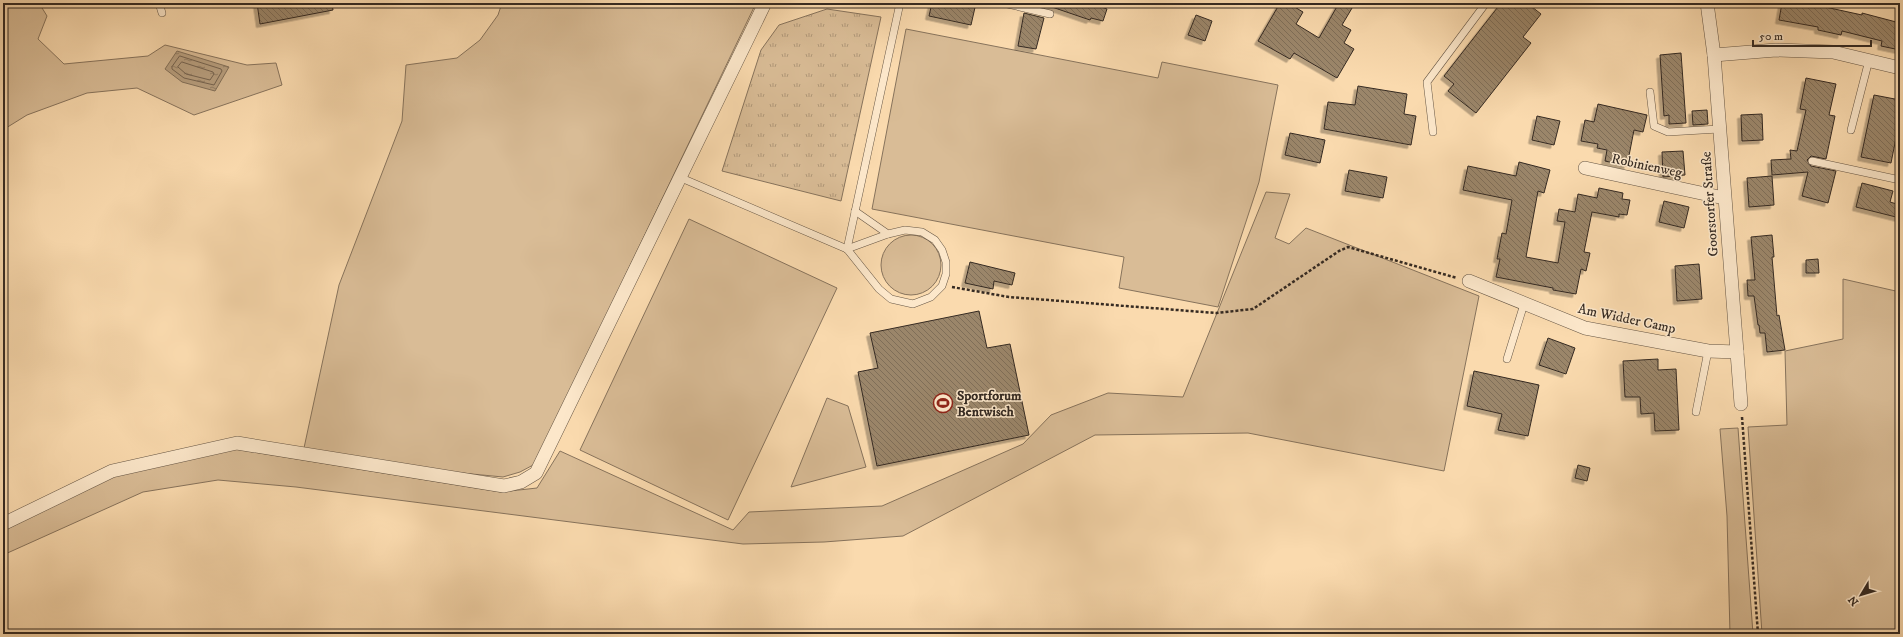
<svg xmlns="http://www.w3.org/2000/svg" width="1903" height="637" font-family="'IM FELL DW Pica',serif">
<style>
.green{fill:#d9bc96;stroke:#87735c}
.park{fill:url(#park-tufts);stroke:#87735c}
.water{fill:url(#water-ripples);stroke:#837059}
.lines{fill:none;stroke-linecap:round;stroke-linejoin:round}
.shore{stroke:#766450;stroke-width:1}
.building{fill:url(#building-back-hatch);stroke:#352a22;filter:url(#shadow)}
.lane-casing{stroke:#665645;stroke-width:8}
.street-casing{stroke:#665645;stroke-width:14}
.path{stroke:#352a22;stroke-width:2.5;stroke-dasharray:3 2;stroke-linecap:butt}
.lane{stroke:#fce7ca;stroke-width:7}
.street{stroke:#fce7ca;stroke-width:13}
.labels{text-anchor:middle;stroke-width:3;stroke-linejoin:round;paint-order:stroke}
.street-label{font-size:14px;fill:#352a22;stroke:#fce7ca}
.poi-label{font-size:14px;font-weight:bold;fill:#352a22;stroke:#fce7ca;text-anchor:start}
</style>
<defs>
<pattern id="park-tufts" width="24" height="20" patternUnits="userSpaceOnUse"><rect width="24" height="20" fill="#d9bc96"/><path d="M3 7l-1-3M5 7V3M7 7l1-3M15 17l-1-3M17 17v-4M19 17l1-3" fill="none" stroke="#b1997a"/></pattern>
<pattern id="water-ripples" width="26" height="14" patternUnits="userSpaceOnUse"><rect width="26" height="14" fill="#b79e7e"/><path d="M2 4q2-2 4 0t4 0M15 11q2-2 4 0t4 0" fill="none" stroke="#968167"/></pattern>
<pattern id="building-back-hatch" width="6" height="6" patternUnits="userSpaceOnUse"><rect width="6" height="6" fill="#9b866b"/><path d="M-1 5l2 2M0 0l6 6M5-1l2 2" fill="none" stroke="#7f6e58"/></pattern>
<filter id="shadow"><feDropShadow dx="-3.5" dy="3.5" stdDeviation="0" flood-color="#0004"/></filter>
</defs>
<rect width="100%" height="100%" fill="#fadaae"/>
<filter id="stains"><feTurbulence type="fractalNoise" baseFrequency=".005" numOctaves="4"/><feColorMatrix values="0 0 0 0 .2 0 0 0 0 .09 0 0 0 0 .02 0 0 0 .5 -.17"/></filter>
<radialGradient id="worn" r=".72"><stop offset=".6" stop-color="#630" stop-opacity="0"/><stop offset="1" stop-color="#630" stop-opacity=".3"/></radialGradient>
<g class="green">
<path d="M3,3H39L47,16L38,39L64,64L148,56L165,45L247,65L276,63L282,85L194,115L137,88L87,93L27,115L6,128L3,126Z"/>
<path d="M502,3H756L535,464L520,472L503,477L441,471L304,448L339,285L402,121L406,65L457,58L480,40L498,15Z"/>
<path d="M906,29L1158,78L1162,62L1278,85L1259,182L1218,307L1119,288L1124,257L872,209Z"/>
<path d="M1266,192L1290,194L1275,238L1289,244L1306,228L1479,296L1444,471L1248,433L1095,435L903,536L824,542L743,544L296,487L218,480L143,492L3,555V530L116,475L235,449L501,492L537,488L560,451L733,530L749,512L882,506L1023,444L1051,415L1108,393L1183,397Z"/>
<path d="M689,219L837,288L728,520L580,450Z"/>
<circle cx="911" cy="265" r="30"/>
<path d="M1843,279L1900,292V634H1762L1748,427L1787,425L1785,351L1843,339Z"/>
<path d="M827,398L848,406L866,467L791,487Z"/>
<path d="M1738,428L1753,634H1730L1727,516L1720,429Z"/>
</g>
<path class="park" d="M827,9L881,17L841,201L722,171L761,50L779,25Z"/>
<path class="water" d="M177,51L229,67L215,91L182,82L165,69Z"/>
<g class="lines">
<g class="shore">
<path d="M180,56L221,69L222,71L214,85L184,78L172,69V67Z"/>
<path d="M182,62L213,72L214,74L210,80L186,74L178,67Z"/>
</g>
</g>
<g class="building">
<path d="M257,3H332L333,10L260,24Z"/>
<path d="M932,3H976L971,25L929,16Z"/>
<path d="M1026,3H1046L1045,8Z"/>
<path d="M1046,3H1090L1107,9L1103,21L1091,18L1090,20L1046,5Z"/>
<path d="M1280,3H1288L1303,12L1296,24L1319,38L1339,3H1355L1342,25L1351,30L1344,43L1354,49L1337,78L1294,53L1290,59L1258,41Z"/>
<path d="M1501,3H1527L1541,14L1523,37L1531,43L1476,113L1448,91L1454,84L1444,76Z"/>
<path d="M1782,3H1807L1862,15V13L1900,23V50L1881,46L1882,41L1842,31L1841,35L1818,30V27L1779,20Z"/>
<path d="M1024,13L1044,18L1036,49L1018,46Z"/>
<path d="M1196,15L1212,21L1205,41L1188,35Z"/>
<path d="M1681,53L1686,123L1669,124V115L1664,116L1660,55Z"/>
<path d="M1806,78L1836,84L1829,115L1835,116L1826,159L1811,156L1807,160L1811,166L1836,171L1828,203L1802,196L1808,172L1772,175L1771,160L1791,159L1790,150L1797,151L1806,110L1800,109Z"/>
<path d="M1358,86L1407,94L1404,114L1416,116L1411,145L1324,129L1328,102L1355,105Z"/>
<path d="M1874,95L1900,100V118L1891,163L1861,157Z"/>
<path d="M1598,104L1647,115L1643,132L1634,130L1627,166L1605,161L1607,150L1597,148L1598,144L1581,141L1585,120L1594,122Z"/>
<path d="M1707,110L1708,124L1693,125L1692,111Z"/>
<path d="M1762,114L1763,140L1742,141L1741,115Z"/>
<path d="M1537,116L1560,121L1554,145L1532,140Z"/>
<path d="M1290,133L1325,140L1320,163L1285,155Z"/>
<path d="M1683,151L1685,175L1663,177L1662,152Z"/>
<path d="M1519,162L1550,170L1544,193L1538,191L1526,257L1558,263L1565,222L1557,221L1559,209L1575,212L1578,194L1597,198L1599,188L1623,193L1622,199L1630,200L1627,215L1619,214V217L1592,212L1584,252L1590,253L1586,271L1581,269L1576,294L1553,290V288L1496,277L1500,259H1497L1502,233L1506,234L1512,200L1463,190L1468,166L1516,176Z"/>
<path d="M1349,170L1387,177L1383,198L1345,191Z"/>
<path d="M1772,176L1774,205L1749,207L1747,178Z"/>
<path d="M1862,183L1893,191L1890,202L1900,205V218L1856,207Z"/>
<path d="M1664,201L1689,207L1684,228L1659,222Z"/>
<path d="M1772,235L1774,257H1772L1777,316L1779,315L1785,350L1767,352L1765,333H1760L1759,325H1758L1754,296H1748L1747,280H1755L1751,237Z"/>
<path d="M1818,259L1819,273H1806V260Z"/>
<path d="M970,262L1015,273L1012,285L994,281L993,289L965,283Z"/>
<path d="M1699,264L1702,299L1677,301L1675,266Z"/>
<path d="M979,311L987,348L1010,344L1029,435L877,466L858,372L878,368L870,333Z"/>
<path d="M1548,338L1575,348L1566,374L1539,365Z"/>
<path d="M1658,359V370L1676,369L1679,430L1655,431L1654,413L1641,414L1640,397H1625L1623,361Z"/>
<path d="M1474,371L1539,385L1528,436L1498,430L1502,414L1467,406Z"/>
<path d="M1578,465L1590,468L1587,481L1575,478Z"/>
</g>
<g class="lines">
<g class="lane-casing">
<g id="lane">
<path d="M159,3L162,13"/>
<path d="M1003,3L1050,14"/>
<path d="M1650,92L1654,126L1668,132L1719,129"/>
<path d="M1851,130L1869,60"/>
<path d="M1433,132L1427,82L1486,3"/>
<path d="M1812,161L1900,180"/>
<path d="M679,177L847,249L879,289L891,299L913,304L931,297L942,286L946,274V262L942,250L935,240L922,232L905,230L888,234L855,211"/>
<path d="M847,249L900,3"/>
<path d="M847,249L888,234"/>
<path d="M1507,359L1524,304"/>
<path d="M1696,412L1708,351"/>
</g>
</g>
<g class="street-casing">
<g id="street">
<path d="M1707,3L1714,55L1741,404"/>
<path d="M1714,55L1776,50L1833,52L1900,68"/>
<path d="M1585,168L1724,198"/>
<path d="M1469,281L1585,328L1708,351L1737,352"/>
<path d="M3,524L112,471L237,443L504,486L521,482L536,473L765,3"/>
</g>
</g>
<g class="path">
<path d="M952,287L1009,297L1216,313L1253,309L1339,251L1348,247L1457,278"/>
<path d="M1742,417L1758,634"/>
</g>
<use href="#lane" class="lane"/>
<use href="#street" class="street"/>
</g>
<defs>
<g id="stadium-ring" transform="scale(1)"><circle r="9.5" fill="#fce7ca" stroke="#8f2418" stroke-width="1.5"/><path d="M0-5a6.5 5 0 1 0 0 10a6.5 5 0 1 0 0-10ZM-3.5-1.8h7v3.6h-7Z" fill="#8f2418"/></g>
</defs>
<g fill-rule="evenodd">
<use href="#stadium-ring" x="943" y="403"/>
</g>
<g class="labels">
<g class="street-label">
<text transform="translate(1647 165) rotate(12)" y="5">Robinienweg</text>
<text transform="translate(1709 204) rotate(-94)" y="5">Goorstorfer Straße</text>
<text transform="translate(1627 318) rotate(12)" y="5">Am Widder Camp</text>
</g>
<g class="poi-label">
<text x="957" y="400">Sportforum<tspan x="957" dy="16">Bentwisch</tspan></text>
</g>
</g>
<rect width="1903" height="637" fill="none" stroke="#fadaae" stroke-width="16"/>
<rect x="4" y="4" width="1895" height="629" fill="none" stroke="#352a22" stroke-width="2"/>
<rect x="8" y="8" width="1887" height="621" fill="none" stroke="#352a22"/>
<g transform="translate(1861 595) rotate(232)" stroke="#fce7ca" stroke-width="3" paint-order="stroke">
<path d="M0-3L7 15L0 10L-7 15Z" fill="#352a22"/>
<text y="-6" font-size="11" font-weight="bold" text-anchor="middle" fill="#352a22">N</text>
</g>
<path d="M1753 40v6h118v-6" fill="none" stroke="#352a22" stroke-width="2"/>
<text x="1759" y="40" font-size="12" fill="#352a22" stroke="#fce7ca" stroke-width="3" paint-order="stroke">50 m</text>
<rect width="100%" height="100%" filter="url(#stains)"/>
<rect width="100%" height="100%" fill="url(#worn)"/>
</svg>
